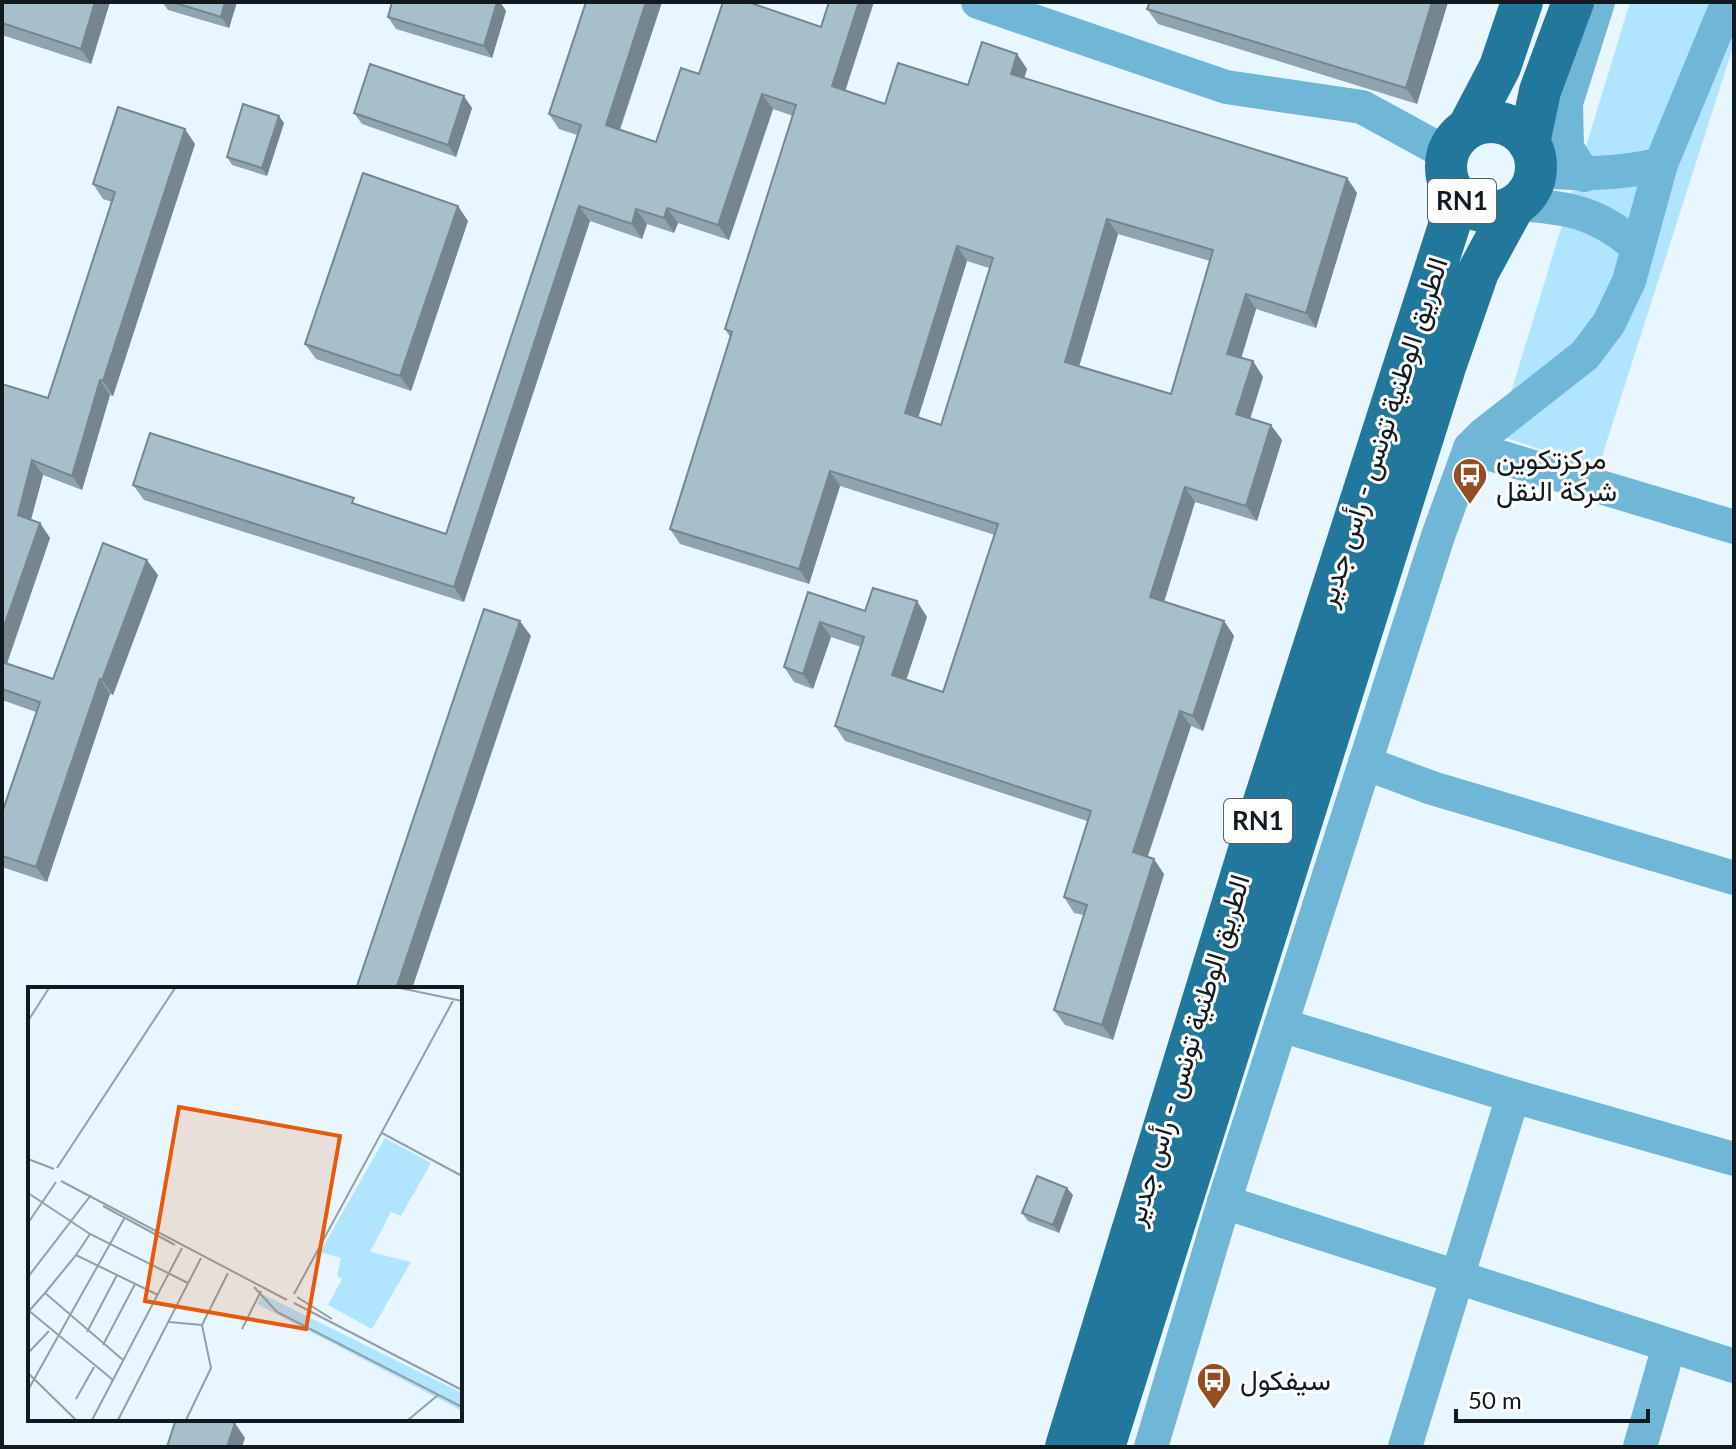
<svg xmlns="http://www.w3.org/2000/svg" width="1736" height="1449" font-family="Lato,Vazirmatn,sans-serif">
<style>
.green{fill:#b0e4ff}
.lines{fill:none;stroke-linecap:round;stroke-linejoin:round}
.minor{stroke:#70b6d7;stroke-width:34}
.major{stroke:#21789c;stroke-width:42}
.wall{fill:#90a4af;fill-rule:evenodd}
.shaded-wall{fill:#75868e}
.building{fill:#a7bfcb;stroke:#75868e;stroke-width:2;fill-rule:evenodd}
.labels{text-anchor:middle;stroke-width:6;stroke-linejoin:round;paint-order:stroke}
.shield{fill:#fff;stroke:#585f62;stroke-width:2}
.shield-label{font-size:26px;font-weight:bold;fill:#111a1e}
.street-label{font-size:28px;fill:#111a1e;stroke:#fff}
.poi-label{font-size:28px;fill:#111a1e;stroke:#fff;text-anchor:start}
.inset-road{fill:none;stroke:#929fa5;stroke-width:2}
.view{fill:#e8590c;fill-opacity:0.15;stroke:#e8590c;stroke-width:4}
.inset-edge{fill:none;stroke:#111a1e;stroke-width:4}
</style>
<rect width="100%" height="100%" fill="#e8f7ff"/>
<path class="green" d="M1630,2H1734V44L1598,469L1498,435Z"/>
<g class="lines">
<g class="minor">
<path d="M978,2L1226,87L1362,107L1448,154"/>
<path d="M1536,171C1579,174 1618,175 1661,164"/>
<path d="M1584,175L1567,148L1566,103L1598,2"/>
<path d="M1517,204C1568,207 1599,213 1637,247"/>
<path d="M1470,448L1734,527"/>
<path d="M1365,763L1432,788L1734,878"/>
<path d="M1281,1025L1513,1096L1734,1159"/>
<path d="M1224,1202L1734,1366"/>
<path d="M1151,1447L1224,1202L1438,536L1470,448L1483,435L1585,355L1609,323L1629,281L1661,164L1728,2"/>
<path d="M1405,1447L1513,1096"/>
<path d="M1640,1447L1669,1346"/>
</g>
<g class="major">
<circle cx="1491" cy="167" r="45"/>
<path d="M1468,128L1500,67L1522,2"/>
<path d="M1529,143L1540,91L1573,2"/>
<path d="M1066,1447L1261,811L1458,198"/>
<path d="M1104,1447L1446,364L1478,272L1514,206"/>
</g>
</g>
<g class="wall">
<path d="M2,2H110L91,64L2,35Z"/>
<path d="M162,2H237L229,28L168,10Z"/>
<path d="M387,2H500L506,11L492,58L396,29L388,17L392,4Z"/>
<path d="M662,2L620,130L656,142L699,74L846,91L885,104L968,85L1017,54L1027,69L1024,78L1347,178L1357,193L1316,328L1256,309L1241,358L1253,361L1263,377L1250,418L1282,440L1257,521L1195,502L1164,601L1224,621L1234,636L1203,731L1191,726L1147,857L1164,874L1113,1040L1065,1025L1054,1010L1084,915L1074,913L1064,897L1087,821L845,741L835,726L861,647L831,637L813,689L794,682L784,667L808,592L865,611L927,617L906,679L943,692L995,535L840,486L809,584L680,544L670,529L730,337L725,329L793,116L773,109L729,240L678,223L674,233L647,224L642,239L590,221L464,602L144,500L133,485L358,505L446,534L577,135L559,129L549,114ZM1118,234L1210,261L1171,394L1079,366ZM967,261L989,268L941,425L918,418Z"/>
<path d="M1448,2L1417,104L1158,24L1147,9Z"/>
<path d="M472,108L456,157L362,124L354,113Z"/>
<path d="M284,123L267,176L232,165L227,157Z"/>
<path d="M195,144L113,396L110,395L82,490L43,475L31,520L40,523L50,538L7,664L53,679L158,575L113,695L110,694L47,882L2,867V813L36,712L2,700V384L48,398L112,202L103,199L93,184Z"/>
<path d="M468,221L411,391L316,359L305,344Z"/>
<path d="M1073,1195L1059,1233L1028,1221L1022,1213Z"/>
</g>
<g class="shaded-wall">
<path d="M95,2H110L91,64L81,49Z"/>
<path d="M225,2H237L229,28L221,17Z"/>
<path d="M497,2H500L506,11L492,58L484,46Z"/>
<path d="M646,2H662L616,140L606,125Z"/>
<path d="M859,2H874L842,101L832,86Z"/>
<path d="M1432,2H1448L1417,104L1406,88Z"/>
<path d="M1017,54L1027,69L1021,89L1011,74Z"/>
<path d="M762,94L773,109L729,240L718,225Z"/>
<path d="M464,96L472,108L456,157L448,145Z"/>
<path d="M279,116L284,123L267,176L262,168Z"/>
<path d="M185,129L195,144L113,396L103,381Z"/>
<path d="M1347,178L1357,193L1316,328L1306,313Z"/>
<path d="M458,206L468,221L411,391L400,376Z"/>
<path d="M579,206L590,221L464,602L454,587Z"/>
<path d="M667,208L678,223L674,233L664,218Z"/>
<path d="M636,209L647,224L642,239L632,224Z"/>
<path d="M1107,219L1118,234L1076,377L1065,362Z"/>
<path d="M957,246L967,261L915,428L905,413Z"/>
<path d="M1246,294L1256,309L1238,369L1227,354Z"/>
<path d="M1253,361L1263,377L1247,429L1236,414Z"/>
<path d="M100,380L110,395L82,490L72,476Z"/>
<path d="M1271,425L1282,440L1257,521L1246,506Z"/>
<path d="M32,460L43,475L28,530L18,515Z"/>
<path d="M830,471L840,486L809,584L799,569Z"/>
<path d="M1185,487L1195,502L1161,612L1150,597Z"/>
<path d="M40,523L50,538L3,674L2,672V632Z"/>
<path d="M147,560L158,575L113,695L102,680Z"/>
<path d="M917,601L927,617L903,690L892,675Z"/>
<path d="M520,621L531,636L412,989H396Z"/>
<path d="M1224,621L1234,636L1203,731L1193,716Z"/>
<path d="M820,622L831,637L813,689L803,674Z"/>
<path d="M100,679L110,694L47,882L36,867Z"/>
<path d="M1180,711L1191,726L1144,868L1133,852Z"/>
<path d="M1154,859L1164,874L1113,1040L1102,1025Z"/>
<path d="M1067,1188L1073,1195L1059,1233L1053,1225Z"/>
<path d="M235,1423L245,1438L242,1447H227Z"/>
</g>
<g class="building">
<path d="M2,2H95L81,49L2,23Z"/>
<path d="M172,2H225L221,17Z"/>
<path d="M392,2H497L484,46L388,17Z"/>
<path d="M586,2H646L606,125L656,142L681,68L699,74L723,2H748L821,27L829,2H859L832,86L885,104L898,63L968,85L982,42L1017,54L1011,74L1347,178L1306,313L1246,294L1227,354L1253,361L1236,414L1271,425L1246,506L1185,487L1150,597L1224,621L1193,716L1180,711L1133,852L1154,859L1102,1025L1054,1010L1087,905L1064,897L1091,811L835,726L864,637L820,622L803,674L784,667L808,592L865,611L873,588L917,601L892,675L943,692L998,524L830,471L799,569L670,529L732,332L725,329L796,105L762,94L718,225L667,208L664,218L636,209L632,224L579,206L454,587L133,485L150,433L354,498L352,503L446,534L581,125L549,114ZM1107,219L1213,250L1171,394L1065,362ZM957,246L993,258L941,425L905,413Z"/>
<path d="M1150,2H1432L1406,88L1147,9Z"/>
<path d="M370,64L464,96L448,145L354,113Z"/>
<path d="M243,104L279,116L262,168L227,157Z"/>
<path d="M118,107L185,129L103,381L100,380L72,476L32,460L18,515L40,523L2,632V384L48,398L115,192L93,184Z"/>
<path d="M363,173L458,206L400,376L305,344Z"/>
<path d="M103,543L147,560L102,680L100,679L36,867L2,856V813L40,702L2,689V662L53,679Z"/>
<path d="M484,609L520,621L396,989H356Z"/>
<path d="M1037,1176L1067,1188L1053,1225L1022,1213Z"/>
<path d="M176,1419H222L235,1423L227,1447H167Z"/>
</g>
<defs>
<g id="bus-pin" transform="scale(1.8)"><path d="M0 17L-7.5 6A9.5 9.5 0 1 1 7.5 6Z" fill="#934e23" stroke="#fff"/><path d="M-5-6H5V4H4V6H2V4H-2V6H-4V4H-5ZM-3.5-4V0h7V-4ZM-3.5 1.2v1.5H-2V1.2ZM2 1.2v1.5H3.5V1.2Z" fill="#fff"/></g>
</defs>
<g fill-rule="evenodd">
<use href="#bus-pin" x="1470" y="475"/>
<use href="#bus-pin" x="1214" y="1380"/>
</g>
<g class="labels">
<g class="shield">
<rect x="1428" y="179" width="68" height="44" rx="6"/>
<rect x="1224" y="799" width="68" height="44" rx="6"/>
</g>
<g class="shield-label">
<text x="1462" y="210">RN1</text>
<text x="1258" y="830">RN1</text>
</g>
<g class="street-label">
<text transform="translate(1382 432) rotate(-72)" y="10">الطريق الوطنية تونس - رأس جدير</text>
<text transform="translate(1187 1050) rotate(-73)" y="10">الطريق الوطنية تونس - رأس جدير</text>
</g>
<g class="poi-label">
<text x="1496" y="469">مركزتكوين<tspan x="1496" dy="32">شركة النقل</tspan></text>
<text x="1240" y="1390">سيفكول</text>
</g>
</g>
<g transform="translate(28 987)">
<rect width="434" height="434" fill="#e8f7ff"/>
<path d="M357,151L403,176L373,229L363,225L342,265L383,275L344,342L300,318L314,292L309,289L313,271L292,265ZM234,307L434,406V424L229,317Z" fill="#b0e4ff"/>
<path class="inset-road" d="M372,1L434,14M0,34L21,1M354,146L434,189M0,172L26,182M29,181L147,1M33,194L259,313M0,206L62,247L160,296M75,219L147,258M0,236L28,195M48,268L62,247M0,290L63,208M226,300L249,325L434,420M266,307L426,12M269,310L304,332M266,316L434,403M0,323L85,393M1,324L17,306M141,335L174,338M174,338L200,286M214,342L233,304M59,345L89,288M75,358L107,297M0,366L21,344M95,373L17,306L48,268L130,308M0,386L48,433M0,403L96,232M48,412L66,380M64,433L154,261M90,433L173,271M158,433L183,381L174,338M380,433L410,408"/>
<path class="view" d="M151,120L312,149L278,342L117,314Z"/>
<rect width="434" height="434" class="inset-edge"/>
</g>
<rect width="1736" height="1449" fill="none" stroke="#111a1e" stroke-width="8"/>
<path d="M1456 1409v12h192v-12" fill="none" stroke="#111a1e" stroke-width="4"/>
<text x="1468" y="1409" font-size="24" fill="#111a1e" stroke="#ffffff" stroke-width="6" paint-order="stroke">50 m</text>
</svg>
